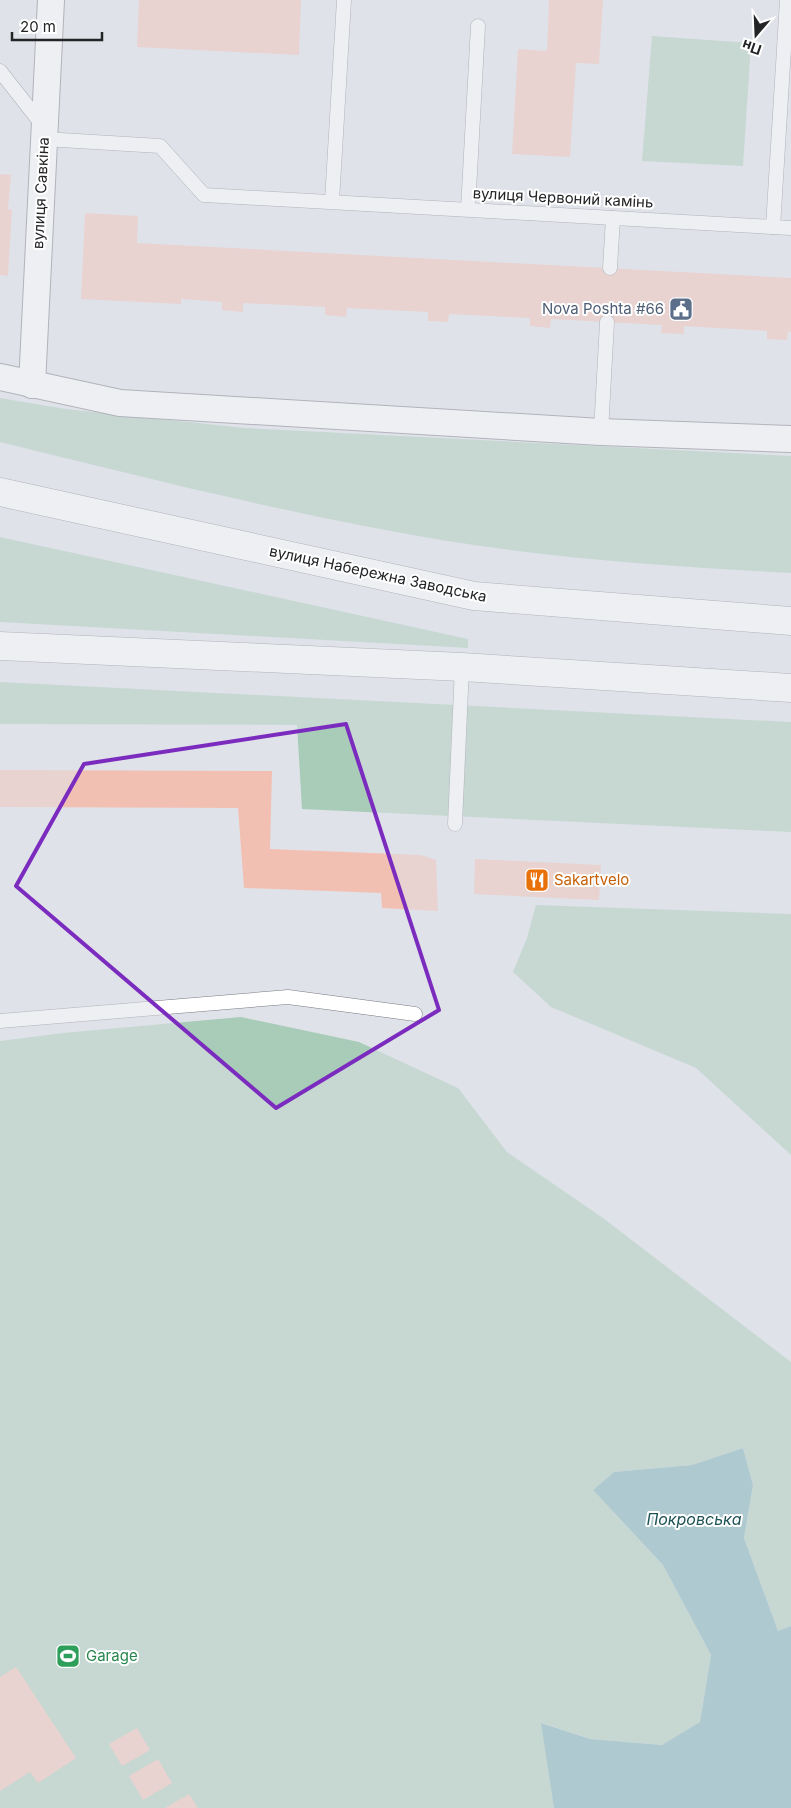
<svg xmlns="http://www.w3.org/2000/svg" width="791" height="1808" font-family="Inter,sans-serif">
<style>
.green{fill:#a8ccb8}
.water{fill:#72abb0}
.building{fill:#f2c0b3}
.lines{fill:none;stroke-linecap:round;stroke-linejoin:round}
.lane-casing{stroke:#797b82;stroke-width:15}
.street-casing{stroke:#797b82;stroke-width:28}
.secondary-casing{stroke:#797b82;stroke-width:29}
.lane{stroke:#fff;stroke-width:14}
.street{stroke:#fff;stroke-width:26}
.secondary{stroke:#fff;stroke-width:28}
.marked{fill:none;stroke:#7b2cbf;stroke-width:4;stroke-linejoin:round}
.labels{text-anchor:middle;stroke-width:4;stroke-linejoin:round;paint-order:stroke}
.street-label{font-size:15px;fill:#232426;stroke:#fff}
.service-label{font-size:15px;fill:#4e5e75;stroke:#fff;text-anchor:end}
.food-label{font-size:15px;fill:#c56008;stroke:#fff;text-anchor:start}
.leisure-label{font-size:15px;fill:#27864d;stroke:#fff;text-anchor:start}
.water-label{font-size:16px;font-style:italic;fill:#205357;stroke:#fff}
</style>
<rect width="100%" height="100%" fill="#e0e2e9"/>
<g class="green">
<path d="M652,36L751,43L743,166L642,161Z"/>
<path d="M0,398L66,409L245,428L791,456V573C675,567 557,559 441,540C293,515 146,478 0,442Z"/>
<path d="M0,537L468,639V648L0,622Z"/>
<path d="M0,682L791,722V832L302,809L297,725L0,724Z"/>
<path d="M536,905L791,914V1155L696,1068L551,1007L513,972L527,938Z"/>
<path d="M241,1017L359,1042L458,1088L507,1152L603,1218L791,1362V1626L778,1631L744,1538L753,1485L743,1448L692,1465L614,1472L593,1490L663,1565L711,1655L700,1722L663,1745L590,1739L542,1723L554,1808H0V1041L63,1033Z"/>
</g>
<path class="water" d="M743,1448L753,1485L744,1538L778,1631L791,1626V1808H554L541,1723L590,1739L662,1745L700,1722L711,1655L663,1565L593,1490L614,1472L692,1465Z"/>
<g class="building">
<path d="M139,0H301L299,55L137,47Z"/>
<path d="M549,0H603L599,64L576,63L570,157L512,154L518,49L547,51Z"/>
<path d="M0,174L11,175L8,209L12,210L8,276L0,275Z"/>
<path d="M85,213L138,216L137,243L791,278V332L788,331L787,340L767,339V331L684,326V334L661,333L662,325L551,319L550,328L530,326V318L449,314L448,322L428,321V312L347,308L346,317L325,315V307L243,303V312L222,310V302L181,299V304L81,299Z"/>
<path d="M0,770L272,771L270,849L421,855L436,860L438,911L382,908L381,893L244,888L238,808L0,807Z"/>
<path d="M475,859L601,865L599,900L474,894Z"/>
<path d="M16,1667L76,1758L38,1783L30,1772L0,1791V1677Z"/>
<path d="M137,1728L150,1750L122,1766L109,1744Z"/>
<path d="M158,1759L172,1783L143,1800L129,1776Z"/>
<path d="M189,1794L198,1808H165Z"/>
</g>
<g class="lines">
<g class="lane-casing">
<g id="lane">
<path d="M0,71L44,127"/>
<path d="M44,139L160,146L204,195L791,228"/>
<path d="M332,201L344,0"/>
<path d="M468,209L478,26"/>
<path d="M773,227L787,0"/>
<path d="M610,268L613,218"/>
<path d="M601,432L607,322"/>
<path d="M455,824L462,667"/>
<path d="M0,1021L288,997L415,1014"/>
</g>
</g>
<g class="street-casing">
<g id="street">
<path d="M0,377L120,403L601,432L791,439"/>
<path d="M32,385L51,0"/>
</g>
</g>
<g class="secondary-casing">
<g id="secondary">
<path d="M0,492L474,596L791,621"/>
<path d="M0,646L462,667L791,688"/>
</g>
</g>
<use href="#lane" class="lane"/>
<use href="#street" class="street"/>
<use href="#secondary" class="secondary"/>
</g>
<path d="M0 0H791V1808H0ZM346,724L439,1010L276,1108L16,886L84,764Z" fill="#e0e2e9" fill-opacity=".55" fill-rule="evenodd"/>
<path class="marked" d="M346,724L439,1010L276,1108L16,886L84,764Z"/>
<defs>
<g id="civic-square" transform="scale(1.25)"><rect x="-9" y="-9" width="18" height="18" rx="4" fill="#5c6f8a" stroke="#fff"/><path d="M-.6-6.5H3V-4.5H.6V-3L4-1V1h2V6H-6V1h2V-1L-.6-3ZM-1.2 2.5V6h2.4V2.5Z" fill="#fff"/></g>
<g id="restaurant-square" transform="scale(1.25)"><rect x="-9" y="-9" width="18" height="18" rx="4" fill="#e8710a" stroke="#fff"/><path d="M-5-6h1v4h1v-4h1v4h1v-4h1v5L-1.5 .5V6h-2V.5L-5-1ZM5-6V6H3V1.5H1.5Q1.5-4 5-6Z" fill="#fff"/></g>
<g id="stadium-square" transform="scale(1.25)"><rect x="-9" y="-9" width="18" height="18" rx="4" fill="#2e9e5b" stroke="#fff"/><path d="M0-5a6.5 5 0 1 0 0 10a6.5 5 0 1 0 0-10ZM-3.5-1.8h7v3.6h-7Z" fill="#fff"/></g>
</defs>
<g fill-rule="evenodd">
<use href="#civic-square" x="681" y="309"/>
<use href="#restaurant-square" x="537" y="880"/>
<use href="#stadium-square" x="68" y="1656"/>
</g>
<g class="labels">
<g class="street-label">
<text transform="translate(41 193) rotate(-87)" y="5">вулиця Савкіна</text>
<text transform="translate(563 198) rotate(3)" y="5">вулиця Червоний камінь</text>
<text transform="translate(378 574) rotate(12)" y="5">вулиця Набережна Заводська</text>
</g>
<g class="service-label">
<text x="664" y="314">Nova Poshta #66</text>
</g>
<g class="food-label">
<text x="554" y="885">Sakartvelo</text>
</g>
<g class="leisure-label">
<text x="86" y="1661">Garage</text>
</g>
<g class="water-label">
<text x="694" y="1525">Покровська</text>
</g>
</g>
<g transform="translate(756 35) rotate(199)" stroke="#ffffff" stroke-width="4" paint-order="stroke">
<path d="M0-4L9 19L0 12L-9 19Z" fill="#232426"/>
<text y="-8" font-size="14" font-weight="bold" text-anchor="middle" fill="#232426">Пн</text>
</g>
<path d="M12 32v8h90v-8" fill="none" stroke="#232426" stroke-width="2.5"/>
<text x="20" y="32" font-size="15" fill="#232426" stroke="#ffffff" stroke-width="4" paint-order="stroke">20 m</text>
</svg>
